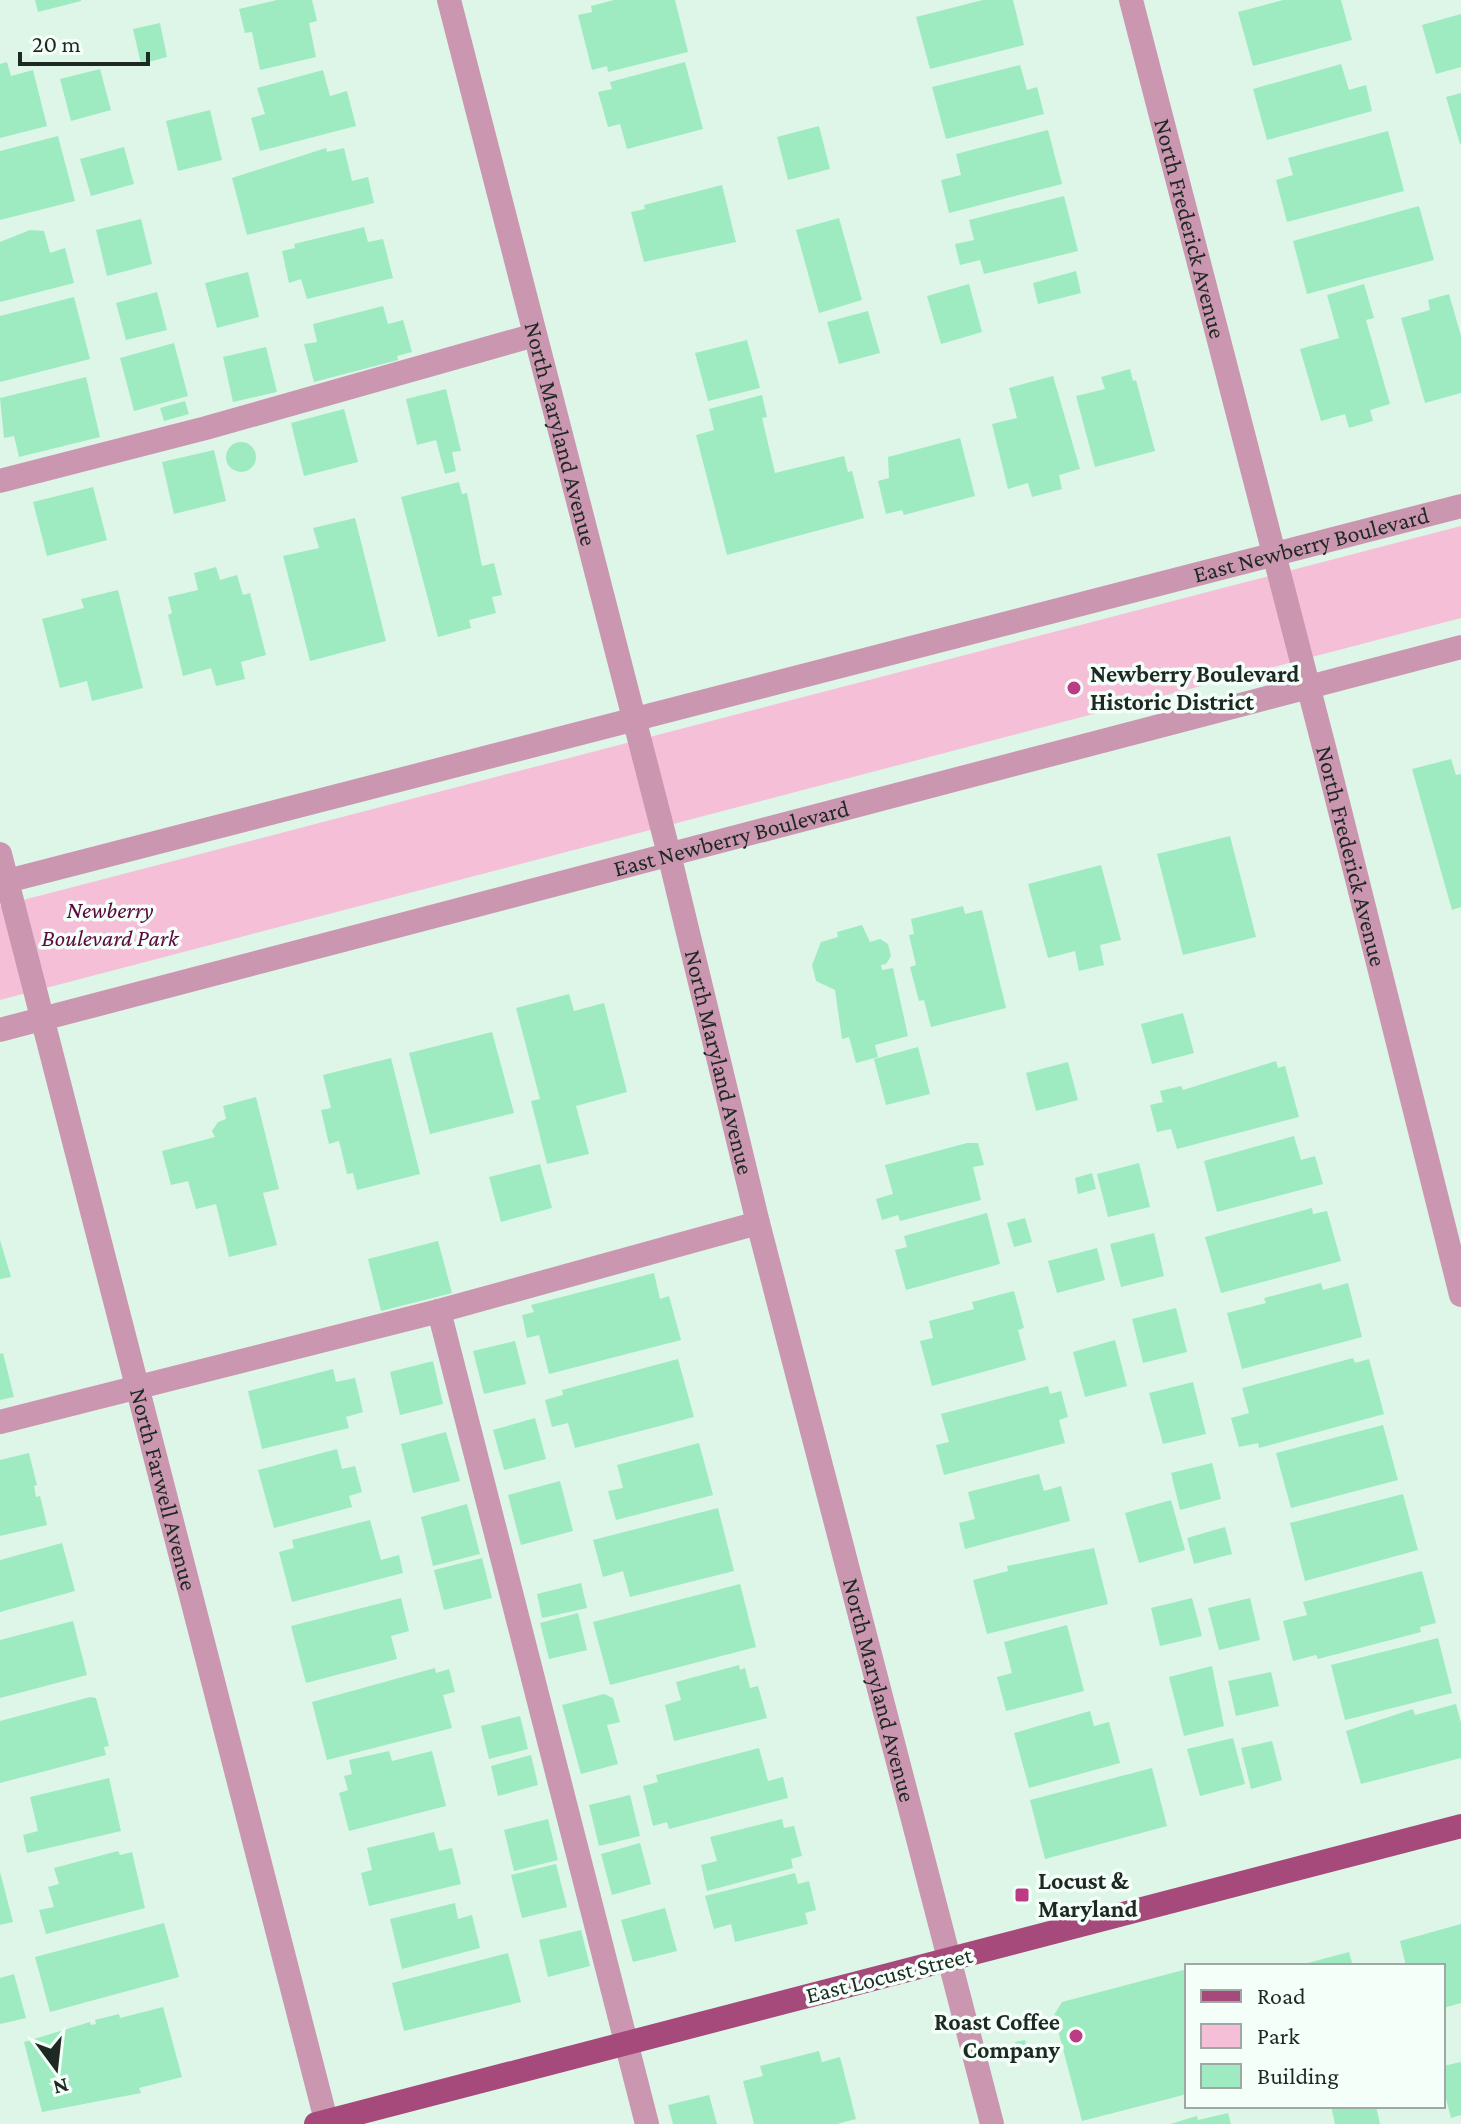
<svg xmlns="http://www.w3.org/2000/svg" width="1461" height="2124" font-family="'Crimson Pro',serif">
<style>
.green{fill:#f6bfd8}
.building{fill:#9eebc2}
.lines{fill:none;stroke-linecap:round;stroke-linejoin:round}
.minor{stroke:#cb97b0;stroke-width:24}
.major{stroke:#a54a7b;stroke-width:24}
.poi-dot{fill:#bc3b85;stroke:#f5fff9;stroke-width:3}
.labels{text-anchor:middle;stroke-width:7;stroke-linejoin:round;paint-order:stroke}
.street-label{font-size:24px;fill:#1f2923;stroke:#f5fff9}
.poi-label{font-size:24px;font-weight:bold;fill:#1f2923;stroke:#f5fff9;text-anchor:start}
.park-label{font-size:24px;font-style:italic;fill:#5d083d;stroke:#f5fff9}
</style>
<rect width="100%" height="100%" fill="#ddf6e7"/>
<path class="green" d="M1461,526V618L0,1000V906Z"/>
<g class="building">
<path d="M35,0H81V1L38,12Z"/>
<path d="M277,0H312L317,21L309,23L316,57L260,70L252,32L245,33L239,9Z"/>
<path d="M614,0H675L688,52L608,72L607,66L592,70L578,15L592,12L591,6Z"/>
<path d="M983,0H1013L1024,45L930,69L916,17Z"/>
<path d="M1283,0H1341L1352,40L1253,66L1238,12Z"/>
<path d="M1461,14V67L1436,74L1422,25Z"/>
<path d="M160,23L167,57L141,64L133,29Z"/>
<path d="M7,62L11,76L33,70L47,126L0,138V64Z"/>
<path d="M685,62L703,129L627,149L620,124L608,127L598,92L612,89L610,82Z"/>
<path d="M1341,64L1349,90L1366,85L1372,111L1267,140L1253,89Z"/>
<path d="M1020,65L1027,90L1037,87L1044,114L946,139L932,87Z"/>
<path d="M100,69L111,110L71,121L60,79Z"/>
<path d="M323,70L330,96L347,91L356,126L260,151L251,118L265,114L257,88Z"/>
<path d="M1461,93V144H1460L1446,97Z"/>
<path d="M210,110L222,160L178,171L166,121Z"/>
<path d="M819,126L830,169L788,180L777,137Z"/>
<path d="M1048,130L1062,184L949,213L941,180L961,175L956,154Z"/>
<path d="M1388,131L1404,191L1287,222L1276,180L1293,175L1288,158Z"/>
<path d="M58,136L75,201L0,220V151Z"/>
<path d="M124,147L134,184L91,196L80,159Z"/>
<path d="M326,148L327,152L344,148L352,181L368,177L374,203L247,235L232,178Z"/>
<path d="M722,185L736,242L644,262L631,212L645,209L644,205Z"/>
<path d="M1064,196L1078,251L984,274L980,260L960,265L955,244L974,240L969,220Z"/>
<path d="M1419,206L1434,260L1307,294L1293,241Z"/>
<path d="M839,218L862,300L819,313L796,230Z"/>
<path d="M141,219L152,264L107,276L96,230Z"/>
<path d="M364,227L368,242L383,239L393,278L307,299L301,279L289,283L282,251L295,248L294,244Z"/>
<path d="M30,230L44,231L50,253L65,248L74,283L0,302V242Z"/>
<path d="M1076,271L1081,293L1038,304L1033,283Z"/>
<path d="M248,272L259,317L217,328L205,283Z"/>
<path d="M969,284L982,332L941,344L927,296Z"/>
<path d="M1364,284L1374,318L1366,320L1390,404L1370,410L1373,421L1349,428L1345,414L1321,421L1300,349L1339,338L1327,295Z"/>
<path d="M157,292L167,330L126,340L116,303Z"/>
<path d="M1449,294L1461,336V393L1425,403L1401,318L1430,310L1428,300Z"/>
<path d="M74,297L90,359L0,382V316Z"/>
<path d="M383,306L388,324L403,320L412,352L397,356L398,360L314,382L304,344L317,342L313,324Z"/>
<path d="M868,311L880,353L839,364L827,322Z"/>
<path d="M747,340L760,388L708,401L695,353Z"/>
<path d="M174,343L188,396L134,411L120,358Z"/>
<path d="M266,347L277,392L233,402L223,357Z"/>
<path d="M1130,369L1133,381L1136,380L1155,451L1095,467L1076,396L1105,389L1101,377Z"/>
<path d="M1053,376L1080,469L1059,475L1062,489L1032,497L1028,483L1008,489L992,424L1017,418L1009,388Z"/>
<path d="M86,377L100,437L19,457L14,436L4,438L0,398Z"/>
<path d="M446,389L461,451L452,452L456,471L445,474L436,440L417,445L406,399Z"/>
<path d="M762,395L767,417L762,418L775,473L844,456L848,472L852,471L864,518L727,555L696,435L714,430L709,409Z"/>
<path d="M185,401L189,414L164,421L160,408Z"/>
<path d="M344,409L358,462L304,476L291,423Z"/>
<path d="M960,438L975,496L904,515L902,510L886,514L878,481L889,478L888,457Z"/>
<circle cx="241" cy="457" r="15"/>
<path d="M214,450L226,501L174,514L162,462Z"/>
<path d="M459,482L462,494L467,493L482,566L494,563L502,595L492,597L496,613L469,620L471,628L438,637L401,497Z"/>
<path d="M93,487L107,540L47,556L33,502Z"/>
<path d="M355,518L386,641L310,661L283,556L319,548L313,528Z"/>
<path d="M216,567L220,580L237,575L243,595L250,593L266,655L241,662L245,679L216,686L211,668L183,676L168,615L172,613L168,597L198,590L194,573Z"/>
<path d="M118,590L143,688L92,701L87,681L60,688L42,619L84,608L81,599Z"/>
<path d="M1451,759L1456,775L1461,774V907L1452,910L1412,769Z"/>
<path d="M1230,836L1256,937L1183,955L1157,854Z"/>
<path d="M1101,865L1121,940L1100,945L1104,965L1079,971L1075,951L1048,958L1028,884Z"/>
<path d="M963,906L965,914L982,910L1006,1008L931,1027L924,1000L919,1001L910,967L916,965L909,935L914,934L911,919Z"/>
<path d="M862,925L870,942L880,939L888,944L891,956L886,964L881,965L882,970L893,968L908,1036L875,1045L878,1057L856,1063L849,1037L842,1039L835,990L816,981L812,965L821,942L838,937L837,932Z"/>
<path d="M569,994L574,1011L604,1003L627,1092L576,1106L589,1154L547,1164L531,1101L540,1099L516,1008Z"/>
<path d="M1183,1013L1194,1053L1152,1064L1141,1024Z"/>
<path d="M492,1032L514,1113L430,1134L409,1053Z"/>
<path d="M918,1047L930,1094L886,1105L874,1059Z"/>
<path d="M391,1058L420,1174L357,1190L353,1173L347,1174L339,1141L329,1144L321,1110L331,1108L323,1075Z"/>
<path d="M1276,1061L1278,1068L1285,1066L1299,1117L1177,1149L1171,1129L1157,1132L1150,1105L1163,1102L1160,1091L1181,1086L1183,1090Z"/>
<path d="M1068,1062L1078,1100L1036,1111L1026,1073Z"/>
<path d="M256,1097L279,1189L263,1193L277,1245L229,1257L216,1204L196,1209L188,1181L171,1185L162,1151L215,1137L212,1131L218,1122L226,1119L223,1106Z"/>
<path d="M1294,1136L1301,1160L1315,1156L1323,1184L1217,1212L1204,1161Z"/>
<path d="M967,1143H978L984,1165L973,1167L981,1200L900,1221L898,1215L882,1220L876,1199L893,1194L885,1165Z"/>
<path d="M1139,1163L1150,1207L1108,1217L1097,1174Z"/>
<path d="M540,1164L552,1208L501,1222L489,1177Z"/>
<path d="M1092,1173L1096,1189L1078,1194L1075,1178Z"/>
<path d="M1312,1208L1313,1214L1327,1211L1341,1261L1221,1293L1205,1237Z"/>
<path d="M987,1213L1000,1264L906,1290L895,1250L907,1247L904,1236Z"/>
<path d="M1025,1218L1032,1242L1014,1247L1007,1223Z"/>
<path d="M1154,1233L1164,1276L1121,1287L1110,1244Z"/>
<path d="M0,1240L11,1277L0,1279Z"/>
<path d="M438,1241L452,1293L381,1311L368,1259Z"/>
<path d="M1097,1248L1105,1280L1057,1293L1048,1261Z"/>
<path d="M654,1273L660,1299L669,1296L681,1340L549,1374L539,1335L527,1338L522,1315L534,1312L531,1305Z"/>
<path d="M1321,1283L1323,1290L1348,1283L1362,1337L1242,1369L1227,1313L1266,1303L1264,1298Z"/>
<path d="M1014,1291L1024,1328L1018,1330L1026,1360L932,1386L920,1341L933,1338L929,1321L974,1309L972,1302Z"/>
<path d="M1176,1308L1187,1352L1143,1363L1132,1319Z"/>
<path d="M1115,1340L1127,1386L1085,1397L1073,1352Z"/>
<path d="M515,1341L526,1384L484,1394L473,1351Z"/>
<path d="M3,1353L14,1397L0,1400V1354Z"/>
<path d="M1353,1358L1355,1363L1369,1359L1384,1414L1259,1448L1258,1443L1239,1447L1231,1418L1249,1413L1242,1388Z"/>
<path d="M678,1359L694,1417L575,1448L568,1423L552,1427L545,1400L563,1395L562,1390Z"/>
<path d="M433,1361L443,1404L400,1415L390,1372Z"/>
<path d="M333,1369L336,1382L355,1378L363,1412L346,1417L349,1428L262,1449L248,1391Z"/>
<path d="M1193,1382L1206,1434L1163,1444L1149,1393Z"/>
<path d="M1048,1386L1050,1394L1061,1391L1068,1417L1059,1420L1065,1443L944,1475L936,1445L949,1442L941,1414Z"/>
<path d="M535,1418L546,1459L504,1470L493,1430Z"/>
<path d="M1383,1425L1398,1480L1291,1508L1276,1453Z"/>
<path d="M446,1432L460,1481L413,1493L401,1444Z"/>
<path d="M699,1443L713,1495L616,1520L608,1491L623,1488L617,1465Z"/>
<path d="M337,1449L342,1469L355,1466L362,1492L349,1496L352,1507L274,1528L258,1470Z"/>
<path d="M29,1453L37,1485L34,1486L36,1497L40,1496L47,1525L0,1536V1460Z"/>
<path d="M1212,1463L1221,1499L1180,1510L1171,1473Z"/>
<path d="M1039,1474L1044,1491L1061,1486L1070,1521L965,1549L959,1523L975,1519L968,1492Z"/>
<path d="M560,1481L573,1531L521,1545L508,1495Z"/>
<path d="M1403,1494L1418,1550L1305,1581L1290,1523Z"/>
<path d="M1171,1500L1185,1550L1139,1563L1125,1513Z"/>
<path d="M467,1504L480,1554L433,1566L421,1517Z"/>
<path d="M718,1508L734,1571L630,1597L623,1571L603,1577L593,1540Z"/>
<path d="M370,1520L381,1560L399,1555L403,1573L292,1602L279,1552L294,1548L292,1540Z"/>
<path d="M1225,1527L1232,1554L1194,1564L1187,1538Z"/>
<path d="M62,1543L75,1591L0,1612V1560Z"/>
<path d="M1094,1548L1108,1604L987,1634L973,1580L1008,1571L1007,1566Z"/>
<path d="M482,1558L492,1598L444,1610L434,1570Z"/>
<path d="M1422,1571L1436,1623L1420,1627L1421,1632L1318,1659L1316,1655L1293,1661L1283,1621L1307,1615L1303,1602Z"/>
<path d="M581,1583L587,1608L542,1618L537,1594Z"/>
<path d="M740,1584L756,1647L610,1685L593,1622Z"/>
<path d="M401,1598L409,1631L391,1636L397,1659L306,1683L291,1626Z"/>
<path d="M1192,1598L1202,1636L1160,1646L1151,1608Z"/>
<path d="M1250,1598L1260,1640L1219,1650L1208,1608Z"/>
<path d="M578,1613L587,1650L549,1659L540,1623Z"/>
<path d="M73,1621L87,1675L0,1698V1640Z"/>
<path d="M1067,1625L1084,1691L1006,1711L997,1677L1012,1673L1004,1642Z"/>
<path d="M1438,1638L1452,1693L1345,1720L1331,1665Z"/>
<path d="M739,1665L740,1670L745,1668L750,1688L758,1686L767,1718L674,1741L665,1705L681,1700L676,1682Z"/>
<path d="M1212,1666L1224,1726L1184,1736L1169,1677Z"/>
<path d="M435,1668L436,1673L449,1669L455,1692L443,1695L452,1728L327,1760L312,1702Z"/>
<path d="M1271,1672L1279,1706L1236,1716L1228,1681Z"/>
<path d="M604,1694L613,1698L620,1722L607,1725L618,1764L581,1774L562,1705Z"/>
<path d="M90,1697L96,1698L109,1746L104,1747L106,1755L0,1783V1721Z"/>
<path d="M1456,1704L1461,1723V1758L1361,1784L1346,1731L1413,1709L1415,1715Z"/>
<path d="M1090,1711L1094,1726L1109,1722L1120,1763L1029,1788L1014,1733Z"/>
<path d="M520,1716L528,1749L489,1759L481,1726Z"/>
<path d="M1233,1738L1245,1784L1200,1796L1187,1749Z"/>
<path d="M1272,1741L1282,1780L1251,1789L1241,1748Z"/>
<path d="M759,1748L768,1781L783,1777L788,1798L669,1829L667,1822L653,1826L643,1786L658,1782L656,1775Z"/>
<path d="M389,1751L392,1761L432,1751L446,1806L349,1831L339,1793L348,1790L344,1776L352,1774L349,1760Z"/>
<path d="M531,1755L538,1785L498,1796L491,1766Z"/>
<path d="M1152,1768L1167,1826L1045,1859L1030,1800Z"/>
<path d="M109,1778L121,1831L27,1853L23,1835L38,1831L30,1797Z"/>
<path d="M630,1795L640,1836L599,1846L589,1805Z"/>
<path d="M548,1819L558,1860L514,1871L504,1830Z"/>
<path d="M782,1819L784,1828L794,1826L802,1856L791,1859L793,1868L707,1891L701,1865L717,1861L710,1837Z"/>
<path d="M434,1832L439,1851L452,1848L461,1884L369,1906L361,1873L372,1870L367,1848Z"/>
<path d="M640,1843L651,1884L612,1895L601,1854Z"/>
<path d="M118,1851L120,1855L132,1852L145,1908L46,1934L39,1910L54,1907L48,1887L59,1884L54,1868Z"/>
<path d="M556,1864L567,1907L522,1918L511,1875Z"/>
<path d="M0,1872L13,1922L0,1925Z"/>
<path d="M795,1873L798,1884L809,1881L816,1910L805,1913L808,1924L735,1942L731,1924L714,1929L705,1896Z"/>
<path d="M455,1903L458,1919L472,1915L480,1948L402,1969L390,1919Z"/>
<path d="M665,1908L677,1951L633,1962L621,1920Z"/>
<path d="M164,1923L179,1977L50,2012L35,1957Z"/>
<path d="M1461,1924V2003L1443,2008V1966H1406L1400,1941Z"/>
<path d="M581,1930L590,1966L548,1977L539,1940Z"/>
<path d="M1349,1952L1353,1966H1300V1965Z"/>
<path d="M508,1953L521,2002L404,2031L392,1983Z"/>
<path d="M1187,1969V2094L1082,2121L1054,2015L1062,2002Z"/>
<path d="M14,1974L26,2018L0,2024V1978Z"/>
<path d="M163,2007L182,2077L139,2088L141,2093L42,2112L24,2042L90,2022L91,2025L96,2024L95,2020L119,2014L120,2018Z"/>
<path d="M1025,2040L1029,2054L1019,2056L1015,2042Z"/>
<path d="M819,2051L822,2062L840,2057L856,2119L837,2124H754L743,2081L763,2076L760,2066Z"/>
<path d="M1461,2062V2115L1451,2118L1443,2087V2066Z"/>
<path d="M709,2095L717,2124H673L668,2105Z"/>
<path d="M1331,2106H1376L1380,2124H1335Z"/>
<path d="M1228,2113L1231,2124H1170L1197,2116L1198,2120Z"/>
</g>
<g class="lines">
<g class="minor">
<path id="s1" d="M449,0L669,854L758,1223L992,2124"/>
<path id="s2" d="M1131,0L1325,751L1461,1295"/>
<path d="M0,481L206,428L535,335"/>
<path id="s3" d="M0,854L327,2124"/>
<path id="s4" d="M0,883L1461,506"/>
<path id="s5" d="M0,1030L1461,647"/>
<path d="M439,1311L647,2124"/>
<path d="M0,1422L439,1311L758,1223"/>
</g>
<path class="major" d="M316,2124L1461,1826"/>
</g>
<g class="poi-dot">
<circle cx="1074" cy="688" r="8"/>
<rect x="1014" y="1887" width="16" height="16" rx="4"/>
<circle cx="1076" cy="2036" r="8"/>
</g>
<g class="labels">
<g class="street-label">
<text dy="8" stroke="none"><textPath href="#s2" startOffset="236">North Frederick Avenue</textPath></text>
<text dy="8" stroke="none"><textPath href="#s1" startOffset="448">North Maryland Avenue</textPath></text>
<text dy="8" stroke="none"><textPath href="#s4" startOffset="1354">East Newberry Boulevard</textPath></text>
<text dy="8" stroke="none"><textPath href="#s5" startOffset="756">East Newberry Boulevard</textPath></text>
<text dy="8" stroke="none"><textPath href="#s2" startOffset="884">North Frederick Avenue</textPath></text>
<text dy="8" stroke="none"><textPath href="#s1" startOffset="1096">North Maryland Avenue</textPath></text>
<text dy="8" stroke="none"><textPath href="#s3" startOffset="656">North Farwell Avenue</textPath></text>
<text dy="8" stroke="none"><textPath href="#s1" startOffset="1744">North Maryland Avenue</textPath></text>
<text transform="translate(889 1975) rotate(-14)" y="8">East Locust Street</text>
</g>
<g class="poi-label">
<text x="1090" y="682">Newberry Boulevard<tspan x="1090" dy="28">Historic District</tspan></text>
<text x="1038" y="1889">Locust &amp;<tspan x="1038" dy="28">Maryland</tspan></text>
<text x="1060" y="2030" text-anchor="end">Roast Coffee<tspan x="1060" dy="28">Company</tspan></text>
</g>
<g class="park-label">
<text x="110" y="918">Newberry<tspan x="110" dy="28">Boulevard Park</tspan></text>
</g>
</g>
<rect x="1185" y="1964" width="260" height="144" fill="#f5fff9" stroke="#9fa9a3" stroke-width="2"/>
<rect x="1201" y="1990" width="40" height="12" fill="#a54a7b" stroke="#9fa9a3" stroke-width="2"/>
<text x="1257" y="2004" font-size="24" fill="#1f2923">Road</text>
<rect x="1201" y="2024" width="40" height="24" fill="#f6bfd8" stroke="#9fa9a3" stroke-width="2"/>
<text x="1257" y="2044" font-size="24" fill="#1f2923">Park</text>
<rect x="1201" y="2064" width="40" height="24" fill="#9eebc2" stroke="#9fa9a3" stroke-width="2"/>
<text x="1257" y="2084" font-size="24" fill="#1f2923">Building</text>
<g transform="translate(56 2068) rotate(165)" stroke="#f5fff9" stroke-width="6" paint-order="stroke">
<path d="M0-6L14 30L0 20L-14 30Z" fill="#1f2923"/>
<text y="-12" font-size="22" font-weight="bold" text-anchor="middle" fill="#1f2923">N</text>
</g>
<path d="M20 52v12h128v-12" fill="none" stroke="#1f2923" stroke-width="4"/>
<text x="32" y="52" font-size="24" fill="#1f2923" stroke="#f5fff9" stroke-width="6" paint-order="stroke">20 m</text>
</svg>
